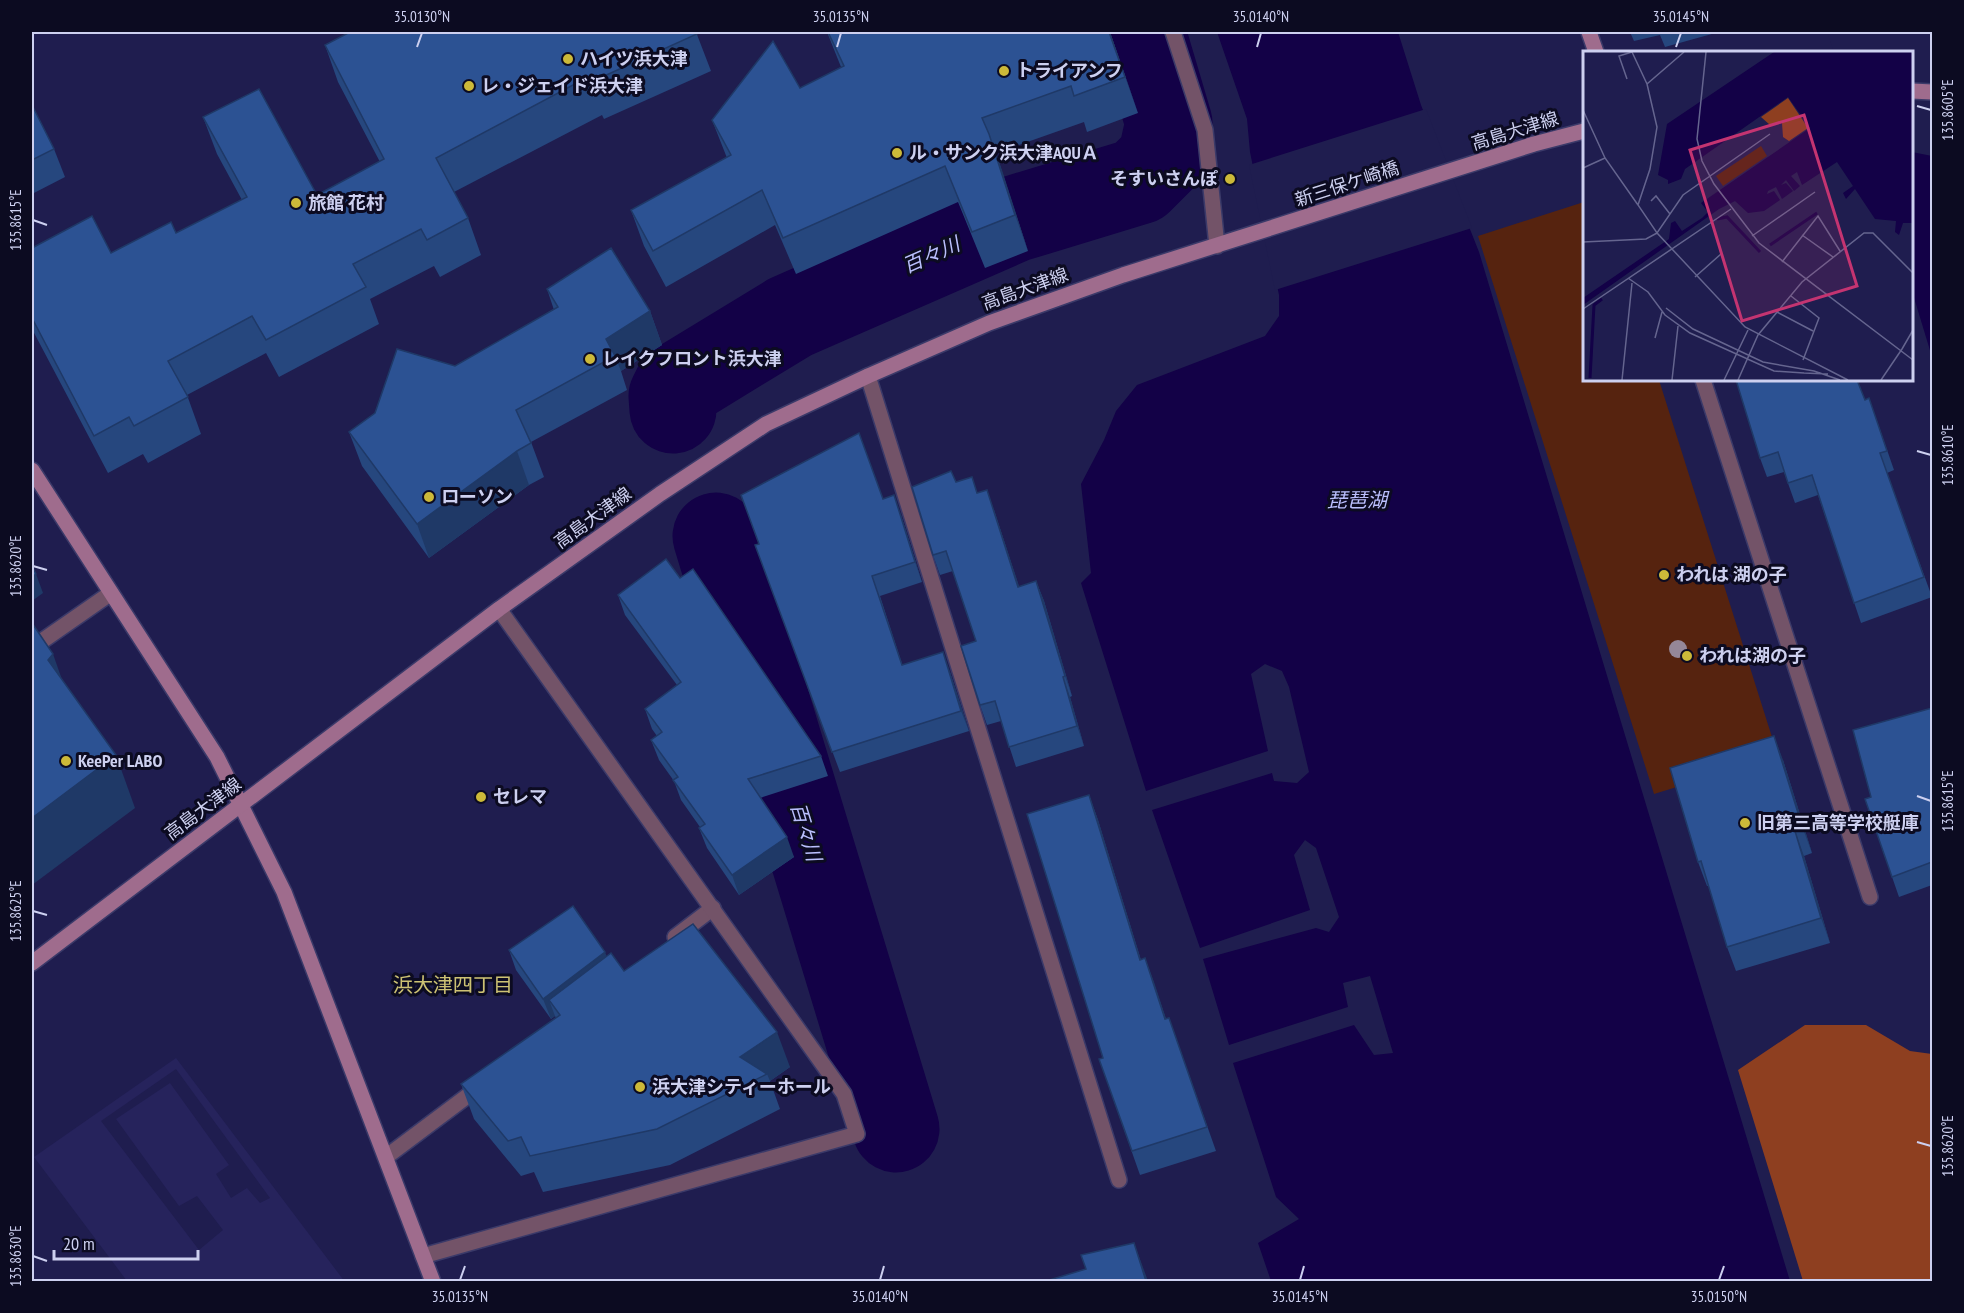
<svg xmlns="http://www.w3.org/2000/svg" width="1964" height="1313" font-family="'PT Sans Narrow','Noto Sans JP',sans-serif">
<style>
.built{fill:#26235c;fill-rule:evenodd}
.green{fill:#56230f}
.forest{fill:#8e3f20}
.water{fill:#130147}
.pier{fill:#1f1d4f}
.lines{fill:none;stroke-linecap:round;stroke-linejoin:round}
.river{stroke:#130147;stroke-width:87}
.street-casing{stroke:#3b3a69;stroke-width:18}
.secondary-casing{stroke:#3b3a69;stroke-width:18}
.street{stroke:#735368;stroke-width:15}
.secondary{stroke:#9f6c8d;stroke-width:15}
.tree{fill:#958798}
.wall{fill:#26477e}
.shaded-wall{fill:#1f3967}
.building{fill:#2c5293;stroke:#1f3967;stroke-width:1.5}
.ticks{fill:none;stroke:#cdd0f0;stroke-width:2}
.poi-dot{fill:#ccb939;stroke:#0c0b21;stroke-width:2}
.labels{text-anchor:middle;stroke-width:6;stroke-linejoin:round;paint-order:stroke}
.poi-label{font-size:18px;font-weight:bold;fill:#cdd0f0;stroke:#0c0b21;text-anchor:start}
.street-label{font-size:18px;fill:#cdd0f0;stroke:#0c0b21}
.water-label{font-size:20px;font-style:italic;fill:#babffd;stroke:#0c0b21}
.neighbourhood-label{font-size:20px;fill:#cdc274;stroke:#0c0b21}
.inset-river{fill:none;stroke:#130147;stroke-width:3}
.inset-road{fill:none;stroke:#65658f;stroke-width:1.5}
.view{fill:#c43471;fill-opacity:0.15;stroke:#c43471;stroke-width:3}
.inset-edge{fill:none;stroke:#cdd0f0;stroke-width:3}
.neatline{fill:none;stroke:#cdd0f0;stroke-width:2}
.ticks-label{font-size:15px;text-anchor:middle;fill:#cdd0f0}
</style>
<rect width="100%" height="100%" fill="#1f1d4f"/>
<path class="built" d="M176,1058L342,1278L344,1281H127L34,1157ZM176,1069L270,1198L260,1203L247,1188L231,1198L216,1174L229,1165L170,1083L116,1119L179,1206L197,1196L223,1230L199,1250L101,1121Z"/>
<path class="green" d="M1584,202V380H1659L1778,756L1654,794L1478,236Z"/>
<path class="forest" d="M1805,1025H1866L1910,1051L1932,1054V1281H1803L1738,1070Z"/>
<g class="water">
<path d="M1217,32H1398L1421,105L1479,252L1790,1281H1271L1258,1243L1299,1219L1276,1197L1233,1063L1354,1025L1374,1055L1393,1053L1370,976L1343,983L1348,1007L1229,1045L1203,959L1316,928L1329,932L1339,917L1316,848L1305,840L1294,855L1310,910L1200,948L1152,810L1272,773L1274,781L1297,783L1309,772L1289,687L1282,671L1265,664L1251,674L1268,751L1146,791L1081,583L1091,573L1081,484L1104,440L1116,411L1137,385L1265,336L1279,316V295L1250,152L1247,119Z"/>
<path d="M1932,32V357L1912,291V52Z"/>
</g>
<g class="pier">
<path d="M1827,32H1932V156L1912,152V52H1834Z"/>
<path d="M1426,109L1472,228L1275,290L1249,165Z"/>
</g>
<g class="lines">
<g class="river">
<path d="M673,410L672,396L677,386L790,317L1014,219L1139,181L1161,159L1169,123L1142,32"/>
<path d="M716,536L896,1129"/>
</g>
<g class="street-casing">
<g id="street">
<path d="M1173,32L1205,130L1217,246"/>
<path d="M868,376L1119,1180"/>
<path d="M1703,380L1870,897"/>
<path d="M32,648L111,593"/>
<path d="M675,937L713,908"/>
<path d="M386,1157L482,1085"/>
<path d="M423,1256L857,1134L844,1094L499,609"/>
</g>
</g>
<g class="secondary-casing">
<g id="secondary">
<path d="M1589,32L1596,52"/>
<path d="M1912,91L1932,92"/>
<path d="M32,470L217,757L284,892L433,1282"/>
<path d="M32,963L499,609L660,494L766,424L868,376L989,323L1123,275L1534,144L1584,131"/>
</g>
</g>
<use href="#street" class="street"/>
<use href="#secondary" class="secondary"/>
</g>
<circle class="tree" cx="1678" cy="649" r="9"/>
<g class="wall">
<path d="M696,32L711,71L604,119L602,115L454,192L468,218L481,255L440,277L434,266L370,299L379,324L279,377L266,353L187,395L201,434L148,463L143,454L108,473L32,329V248L111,253L176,233L242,200L217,154L203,117L317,195L380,162L338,82L325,45Z"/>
<path d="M827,32H1110L1138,113L1087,132L1084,122L996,153L1028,251L985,268L958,202L796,274L775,225L666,287L644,246L631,210L727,158L712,120L800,88L841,67Z"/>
<path d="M1630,32H1719L1665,47L1660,35L1634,41Z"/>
<path d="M32,105L54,149L65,177L32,194Z"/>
<path d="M547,289L650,311L662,345L621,371L627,390L531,442L544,477L529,485L429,558L362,466L349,432L455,366L554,310Z"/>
<path d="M1869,398L1894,470L1887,473L1932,597L1861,623L1818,495L1795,503L1784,472L1767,477L1760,458Z"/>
<path d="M956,482L978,493L994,510L1019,587L1036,581L1044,601L1072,696L1070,697L1084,746L1016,767L1001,721L987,725L980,705L976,641L953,571L940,575L933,555Z"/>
<path d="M883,499L901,515L922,582L880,596L902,664L950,672L969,731L840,772L755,545Z"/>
<path d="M680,578L821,756L828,776L760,798L794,857L739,895L707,848L699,828L700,827L681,800L674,781L659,760L651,740L657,736L652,729L645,709L677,685L625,615L618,595Z"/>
<path d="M1932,708V885L1899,897L1865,799L1871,797Z"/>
<path d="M1783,760L1812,853L1804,856L1830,943L1736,971L1727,947L1709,886H1707L1698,862Z"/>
<path d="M1089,795L1098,820L1141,960L1145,958L1166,1019L1169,1018L1216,1151L1140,1175L1099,1059L1103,1058Z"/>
<path d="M509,950L607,956L624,971L790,1067L770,1081L780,1109L670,1165L543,1192L534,1172L521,1176L474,1119L461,1084L556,1018L555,1016L551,1019L516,970Z"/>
</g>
<g class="shaded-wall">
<path d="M1109,32H1110L1138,113Z"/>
<path d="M989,134L1002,170L1028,251L1015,215Z"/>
<path d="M650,311L662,345L621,371L615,356L606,339Z"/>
<path d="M517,451L529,485L429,558L417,524Z"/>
<path d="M987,490L994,510L1026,607L1018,587Z"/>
<path d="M894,495L901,515L922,582L915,562Z"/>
<path d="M36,574L43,593L32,601V577Z"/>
<path d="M1036,581L1044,601L1072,696L1065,676Z"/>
<path d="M943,652L950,672L969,731L961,711Z"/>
<path d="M53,654L72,708L48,660Z"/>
<path d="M1063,677L1070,697L1084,746L1077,726Z"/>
<path d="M1774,736L1783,760L1812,853L1803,829Z"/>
<path d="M116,755L135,808L32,885V818Z"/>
<path d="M1089,795L1098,820L1148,984L1140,960Z"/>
<path d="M1795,831L1804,856L1830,943L1821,918Z"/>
<path d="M787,837L794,857L739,895L732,875Z"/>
<path d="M605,952L613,972L549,1000L555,1016L551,1019L543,999Z"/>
<path d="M1145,958L1154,982L1174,1043L1165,1019Z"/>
<path d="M777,1032L790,1067L770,1081L767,1074L740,1057Z"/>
<path d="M1134,1243L1148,1281H1146Z"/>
</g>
<g class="building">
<path d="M350,32H696L697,34L591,82L588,77L436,158L468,218L427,240L421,229L353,264L366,287L266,340L252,316L168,361L188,397L134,426L129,417L94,436L32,318V248L92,216L111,253L171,222L176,233L247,197L203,117L259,89L317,195L384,159L325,45Z"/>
<path d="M828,32H1109L1125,77L1074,96L1071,86L982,118L989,134L1015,215L972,232L945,166L783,238L762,190L653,251L631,210L731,155L712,120L773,41L800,88L844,66Z"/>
<path d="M32,105L54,149L32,160Z"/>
<path d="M611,248L650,311L606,339L615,356L516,410L531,443L517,451L417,524L349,432L375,413L397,349L455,366L558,307L547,289Z"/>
<path d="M1736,380H1857L1865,400L1869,398L1887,451L1880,453L1924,577L1854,603L1812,475L1788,483L1778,452L1760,458Z"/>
<path d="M859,433L883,499L894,495L915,562L872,576L902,665L943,652L961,711L832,752L755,545L759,544L741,495Z"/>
<path d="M951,471L956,482L972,477L977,493L987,490L1018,587L1036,581L1065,676L1063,677L1077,726L1009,747L995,701L980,705L961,646L976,641L946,551L933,555L912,487Z"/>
<path d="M666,559L680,578L693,569L821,756L748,779L787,837L732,875L699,828L705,824L673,780L678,777L651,740L662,732L645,709L681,682L618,595Z"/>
<path d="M32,566L36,574L32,577Z"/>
<path d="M32,623L53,654L48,660L116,755L32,818Z"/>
<path d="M1932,708V862L1892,877L1865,799L1871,797L1853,730Z"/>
<path d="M1774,736L1803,829L1795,831L1821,918L1727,947L1701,861L1698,862L1670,768Z"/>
<path d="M1089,795L1140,960L1145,958L1165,1019L1169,1018L1207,1127L1132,1151L1099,1059L1103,1058L1027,814Z"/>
<path d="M573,906L605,952L543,999L509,950Z"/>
<path d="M693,924L777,1032L740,1057L767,1074L657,1129L530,1156L521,1137L508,1141L461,1084L560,1015L549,1000L611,953L624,971Z"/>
<path d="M1134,1243L1146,1281H1046L1086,1269L1081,1255Z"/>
</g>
<path class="ticks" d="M417,47L422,33M837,47L841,33M1257,47L1261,33M1676,47L1681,33M1917,106L1931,110M33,220L47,225M1917,451L1931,455M33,566L47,570M1917,796L1931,801M33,911L47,915M1917,1142L1931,1146M33,1256L47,1261M460,1280L465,1266M880,1280L884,1266M1300,1280L1304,1266M1719,1280L1724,1266"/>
<g class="poi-dot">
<circle cx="568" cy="59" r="6"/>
<circle cx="1004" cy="71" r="6"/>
<circle cx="469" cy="86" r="6"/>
<circle cx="897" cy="153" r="6"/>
<circle cx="1230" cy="179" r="6"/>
<circle cx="296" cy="203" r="6"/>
<circle cx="590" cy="359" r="6"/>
<circle cx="429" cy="497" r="6"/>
<circle cx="1664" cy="575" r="6"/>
<circle cx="1687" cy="656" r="6"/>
<circle cx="66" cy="761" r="6"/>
<circle cx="481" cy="797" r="6"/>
<circle cx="1745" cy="823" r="6"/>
<circle cx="640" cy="1087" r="6"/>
</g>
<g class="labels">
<g class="poi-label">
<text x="580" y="65">ハイツ浜大津</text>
<text x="1016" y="77">トライアンフ</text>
<text x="481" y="92">レ・ジェイド浜大津</text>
<text x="909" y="159">ル・サンク浜大津AQUＡ</text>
<text x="1218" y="185" text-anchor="end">そすいさんぽ</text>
<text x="308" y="209">旅館 花村</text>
<text x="602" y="365">レイクフロント浜大津</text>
<text x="441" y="503">ローソン</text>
<text x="1676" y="581">われは 湖の子</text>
<text x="1699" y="662">われは湖の子</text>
<text x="78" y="767">KeePer LABO</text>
<text x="493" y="803">セレマ</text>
<text x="1757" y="829">旧第三高等学校艇庫</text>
<text x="652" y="1093">浜大津シティーホール</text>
</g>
<g class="street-label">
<text transform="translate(1515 131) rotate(-17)" y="6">高島大津線</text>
<text transform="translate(1347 184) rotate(-18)" y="6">新三保ケ崎橋</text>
<text transform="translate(1025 289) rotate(-20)" y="6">高島大津線</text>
<text transform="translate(593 518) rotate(-36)" y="6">高島大津線</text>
<text transform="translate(203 809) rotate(-37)" y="6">高島大津線</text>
</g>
<g class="water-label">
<text transform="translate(931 255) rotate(-24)" y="7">百々川</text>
<text x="1357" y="507">琵琶湖</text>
<text transform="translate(806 832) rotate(73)" y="7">百々川</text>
</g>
<g class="neighbourhood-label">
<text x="453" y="992">浜大津四丁目</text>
</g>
</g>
<g transform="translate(1583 51)">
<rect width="330" height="330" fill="#1f1d4f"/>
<path d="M178,95L184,105L140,135L133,125Z" fill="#56230f"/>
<path d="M205,47L225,77L206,90L200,86L199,72L187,74L178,66Z" fill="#8e3f20"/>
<path d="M191,1H330V172H320L316,184L312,181L313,170L292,168L272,138L263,148L260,142L270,135L254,111L219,134L214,121L208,125L217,135L211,140L203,129L198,134L203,132L210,140L199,148L193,136L185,140L184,143L191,140L197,149L181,160L165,162L152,150L136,158L0,254V247L86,188L88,172L92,170L99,180L119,167L125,161L118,152L227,77L205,46L102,118L98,128L85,133V129L75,124L84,73Z" fill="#130147"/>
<path class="inset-river" d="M134,168L144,166L177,201M187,194L234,162M7,327L11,254L19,248"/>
<path class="inset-road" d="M49,1L64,33M101,1L64,33L74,76L67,118L55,154L74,182L100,144L187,83M123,1L114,88L119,110L131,133L176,192L330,309M44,28L36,5L49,1M0,59L22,107L55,154M0,117L22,107M68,150L73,145L87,163M219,184L250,206M169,185L232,141M0,191L63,188L74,182L162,276L265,329M199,211L235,165L257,200M112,226L138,203M45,227L65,241L82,264L107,282L191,320L221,322M208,245L236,267L220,309M83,257L110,278L180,311L231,320L257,329M0,258L148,158M194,261L230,280M72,287L79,261M319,298L330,279M221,322L245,323M39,329L49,232M89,329L95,275M141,329L165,279M155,329L175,284L219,231L281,182H290L330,222M298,329L319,298"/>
<path class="view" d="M221,64L274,235L159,270L107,99Z"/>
<rect width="330" height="330" class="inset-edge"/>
</g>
<rect width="1964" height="1313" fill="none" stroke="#0c0b21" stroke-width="66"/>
<path d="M54 1250v9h144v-9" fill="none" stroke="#cdd0f0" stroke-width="3"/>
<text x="63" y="1250" font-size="18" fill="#cdd0f0" stroke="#0c0b21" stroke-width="4.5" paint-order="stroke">20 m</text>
<rect x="33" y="33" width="1898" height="1247" class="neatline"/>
<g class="ticks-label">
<text x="422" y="22">35.0130°N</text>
<text x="841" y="22">35.0135°N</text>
<text x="1261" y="22">35.0140°N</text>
<text x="1681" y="22">35.0145°N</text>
<text transform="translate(1948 110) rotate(-90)" y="5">135.8605°E</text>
<text transform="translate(16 220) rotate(-90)" y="5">135.8615°E</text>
<text transform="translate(1948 455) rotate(-90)" y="5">135.8610°E</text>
<text transform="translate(16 566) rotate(-90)" y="5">135.8620°E</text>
<text transform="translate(1948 801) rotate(-90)" y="5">135.8615°E</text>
<text transform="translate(16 911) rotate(-90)" y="5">135.8625°E</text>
<text transform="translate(1948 1146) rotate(-90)" y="5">135.8620°E</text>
<text transform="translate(16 1256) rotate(-90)" y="5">135.8630°E</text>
<text x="460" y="1302">35.0135°N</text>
<text x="880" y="1302">35.0140°N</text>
<text x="1300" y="1302">35.0145°N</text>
<text x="1719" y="1302">35.0150°N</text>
</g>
</svg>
